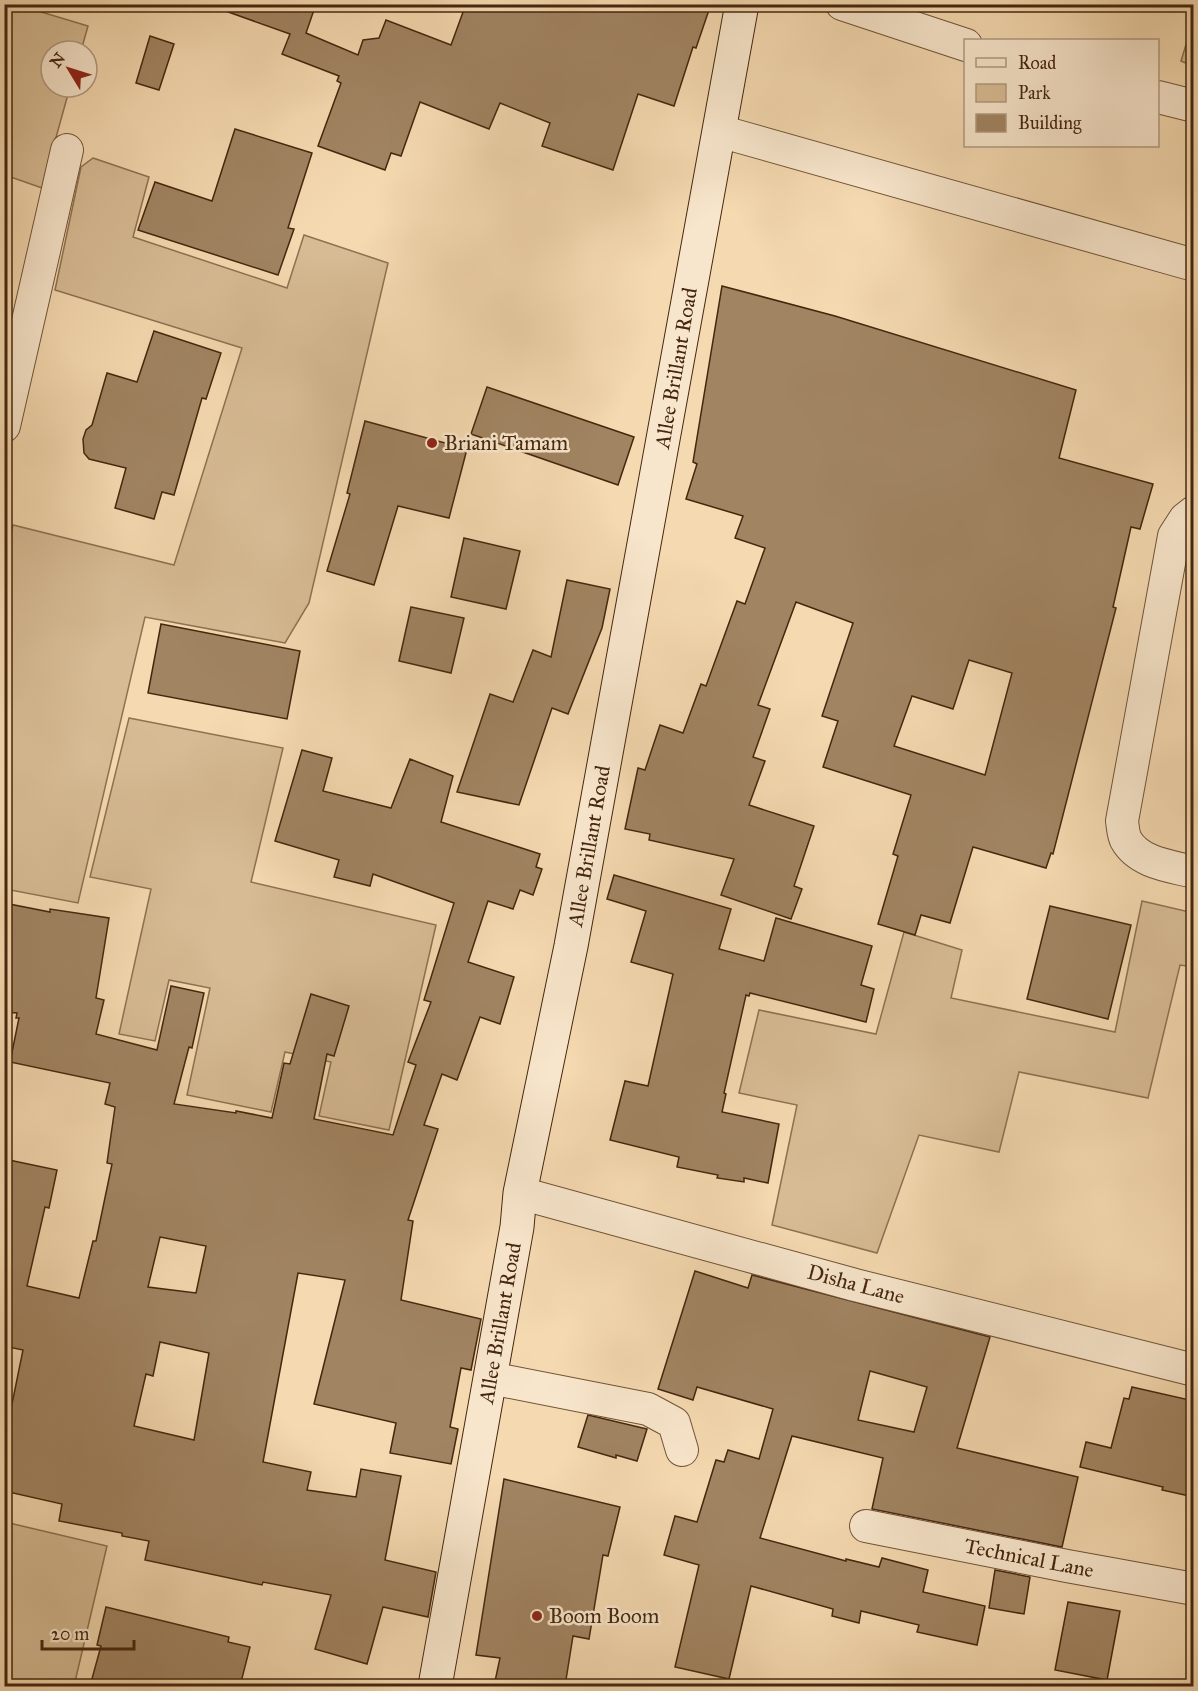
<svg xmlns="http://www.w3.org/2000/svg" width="1198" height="1691" font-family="'IM FELL Great Primer',serif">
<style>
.green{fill:#d7bb94;stroke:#8e7151;stroke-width:1.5}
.building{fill:#a18462;stroke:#45270e;stroke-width:1.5;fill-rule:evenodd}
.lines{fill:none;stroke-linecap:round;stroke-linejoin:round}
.minor-casing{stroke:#715436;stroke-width:34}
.secondary-casing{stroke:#45270e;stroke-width:35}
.minor{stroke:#f8e6cc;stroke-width:32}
.secondary{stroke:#f8e6cc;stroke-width:33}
.poi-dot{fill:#8f2418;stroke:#f8e6cc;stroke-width:2}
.labels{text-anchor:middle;stroke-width:5;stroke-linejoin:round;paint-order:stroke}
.street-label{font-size:21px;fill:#45270e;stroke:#f8e6cc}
.poi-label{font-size:21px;fill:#45270e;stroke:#f8e6cc;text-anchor:start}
</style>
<rect width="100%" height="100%" fill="#f5d9b0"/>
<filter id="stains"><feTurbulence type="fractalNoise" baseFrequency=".00333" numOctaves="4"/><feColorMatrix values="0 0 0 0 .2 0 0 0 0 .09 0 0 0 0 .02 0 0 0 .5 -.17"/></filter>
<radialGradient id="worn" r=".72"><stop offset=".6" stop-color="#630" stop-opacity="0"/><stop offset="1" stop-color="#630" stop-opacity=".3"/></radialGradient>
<g class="green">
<path d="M5,5H18L88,26L81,51H51V87H70L42,188L5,175Z"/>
<path d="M1193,22V66L1181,61Z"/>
<path d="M93,158L149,177L133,237L287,288L304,235L388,263L309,603L285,643L145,617L78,903L5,889L4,562L13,525L174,565L242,348L55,290L81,167Z"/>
<path d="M129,718L283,748L251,882L436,925L389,1130L319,1116L331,1062L285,1052L271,1112L187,1095L210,988L169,980L155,1041L119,1034L151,889L90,877Z"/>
<path d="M1142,901L1194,913L1193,967L1180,965L1148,1098L1019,1072L999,1152L919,1135L877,1253L772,1225L797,1105L739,1093L759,1010L876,1034L904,932L962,950L951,998L1115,1032Z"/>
<path d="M5,1522L107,1546L74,1686L5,1685Z"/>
</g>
<g class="building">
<path d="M218,4H316L306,33L358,55L363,40L379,38L386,20L451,45L466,4H711L696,48L693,47L674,106L638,94L613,170L542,146L550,123L500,103L489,129L420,102L401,156L391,153L385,170L318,146L341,83L337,81L339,76L282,54L290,34L217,8Z"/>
<path d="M150,36L174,44L159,90L136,83Z"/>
<path d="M235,129L312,153L288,228L294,229L278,275L138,230L155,182L212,201Z"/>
<path d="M722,286L835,316L1076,390L1059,458L1153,484L1140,529L1131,527L1113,607L1116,608L1053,854L1051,853L1046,868L973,847L950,923L921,915L915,935L878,924L898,856L893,854L911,795L823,767L838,721L822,716L853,623L796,602L758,705L770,709L753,757L765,761L749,805L814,826L794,886L802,889L791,919L721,895L734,859L649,840L650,834L625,829L638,768L645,770L660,725L683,733L701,684L706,686L737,601L745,604L765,548L735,538L743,516L686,499L697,464L693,462ZM969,660L1012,673L985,775L894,746L912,696L953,709Z"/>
<path d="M154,331L221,353L206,399L202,398L174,495L162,492L154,519L115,508L126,468L89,459L84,453L83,439L86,430L92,425L107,373L137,382Z"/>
<path d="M487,387L634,437L618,485L471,434Z"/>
<path d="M365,421L467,449L449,518L398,506L374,585L327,571L350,494L347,493Z"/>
<path d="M464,538L520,551L506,609L451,597Z"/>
<path d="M567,580L610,589L602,628L568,714L552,708L519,805L457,792L490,694L513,702L533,650L551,657Z"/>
<path d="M411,607L464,618L451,673L399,661Z"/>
<path d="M161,624L300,651L287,719L148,693Z"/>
<path d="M302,750L332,758L323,791L391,808L410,759L453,776L441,822L540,854L536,867L542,869L533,895L520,890L513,909L488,901L468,962L514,977L500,1024L480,1017L457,1080L442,1074L424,1125L438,1129L408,1220L413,1221L401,1300L481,1319L471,1370L461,1368L450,1427L458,1429L451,1464L390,1453L396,1423L314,1404L345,1280L298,1273L263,1462L311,1472L307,1490L356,1497L361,1469L401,1476L385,1560L436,1572L428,1617L383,1607L367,1664L315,1649L331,1595L263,1582L262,1585L145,1560L149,1541L122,1536V1533L59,1521L62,1504L4,1491V1443L23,1350L4,1346V1159L57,1170L49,1208L45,1207L27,1286L79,1298L93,1241H96L112,1164L107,1163L115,1107L105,1104L110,1083L10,1062L19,1018H16L17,1013L4,1012V903L50,912V909L109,918L96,998L104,1000L96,1034L157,1050L171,986L204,993L192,1048L189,1047L174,1104L236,1113V1111L272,1118L284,1063L290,1064L311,994L349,1006L334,1056L327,1054L314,1119L393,1135L416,1065L408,1062L431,1002L424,1000L454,903L373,874L370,886L334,877L339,860L275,841ZM160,1237L206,1246L196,1293L148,1287ZM160,1342L209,1353L194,1440L134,1426L146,1374L153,1376Z"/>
<path d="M614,875L731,909L719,949L764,961L776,918L872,946L861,985L874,989L866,1022L750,993L749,996L746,995L724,1093L726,1094L722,1112L779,1124L768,1183L744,1178V1182L717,1178L718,1175L677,1167L679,1157L610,1140L625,1081L648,1086L673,974L631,962L646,911L607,899Z"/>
<path d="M1050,906L1131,925L1108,1019L1027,999Z"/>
<path d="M695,1271L748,1288L752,1275L990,1337L957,1448L1078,1477L1062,1547L872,1509L883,1458L792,1436L760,1538L846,1561V1559L879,1567L882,1558L928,1570L923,1592L985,1606L977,1645L917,1632L919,1625L861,1611L859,1623L832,1616L833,1609L751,1586L729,1679L675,1667L699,1565L664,1555L675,1516L697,1522L716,1460L724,1462L728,1450L759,1459L773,1409L697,1387L693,1400L658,1389ZM870,1371L927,1387L914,1432L858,1420Z"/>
<path d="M1132,1387L1194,1401V1497L1162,1490L1163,1487L1080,1467L1086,1442L1111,1448L1124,1398L1129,1399Z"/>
<path d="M588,1415L647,1429L637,1461L616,1455V1458L578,1447Z"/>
<path d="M504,1479L620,1507L608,1556L603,1555L589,1639L573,1636L565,1686H494L500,1658L476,1655Z"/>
<path d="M995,1570L1030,1577L1024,1614L989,1608Z"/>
<path d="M1068,1602L1120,1611L1107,1680L1055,1670Z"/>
<path d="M106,1607L229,1637L228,1642L250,1647L240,1686H90L101,1646L97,1645Z"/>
</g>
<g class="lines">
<g class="minor-casing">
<g id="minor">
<path d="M842,4L966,45"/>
<path d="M1158,97L1194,106"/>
<path d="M719,131L1194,265"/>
<path d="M4,426L67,150"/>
<path d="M1194,512L1185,519L1174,536L1122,821C1123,827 1123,834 1126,840C1139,863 1170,866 1194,872"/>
<path d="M520,1193L855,1285L1194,1370"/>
<path d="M490,1378L648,1409L674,1423L682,1450"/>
<path d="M866,1526L1067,1566L1194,1589"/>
</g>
</g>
<g class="secondary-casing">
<path id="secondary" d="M435,1686L517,1227L520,1193L571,946L742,4"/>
</g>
<use href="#minor" class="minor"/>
<use href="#secondary" class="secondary"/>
</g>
<g class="poi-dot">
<circle cx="432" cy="443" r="6"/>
<circle cx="537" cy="1616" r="6"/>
</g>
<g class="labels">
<g class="street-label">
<text transform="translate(676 368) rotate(-80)" y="7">Allee Brillant Road</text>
<text transform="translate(589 846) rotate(-80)" y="7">Allee Brillant Road</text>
<text transform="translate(856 1284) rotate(15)" y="7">Disha Lane</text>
<text transform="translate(500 1323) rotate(-80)" y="7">Allee Brillant Road</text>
<text transform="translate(1029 1558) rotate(11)" y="7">Technical Lane</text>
</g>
<g class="poi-label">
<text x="444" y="450">Briani Tamam</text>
<text x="549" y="1623">Boom Boom</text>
</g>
</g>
<rect width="1198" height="1691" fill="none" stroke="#f5d9b0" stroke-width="24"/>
<rect x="6" y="6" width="1186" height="1679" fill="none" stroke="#45270e" stroke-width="3"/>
<rect x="12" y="12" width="1174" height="1667" fill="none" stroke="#45270e" stroke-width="1.5"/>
<rect x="964" y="39" width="195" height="108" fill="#f8e6cc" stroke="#b09a80" stroke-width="1.5"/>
<rect x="976" y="58" width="30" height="9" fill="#f8e6cc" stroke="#b09a80" stroke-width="1.5"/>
<text x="1018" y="69" font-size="18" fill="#45270e">Road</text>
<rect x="976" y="84" width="30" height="18" fill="#d7bb94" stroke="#b09a80" stroke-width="1.5"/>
<text x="1018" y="99" font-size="18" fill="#45270e">Park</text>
<rect x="976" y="114" width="30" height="18" fill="#a18462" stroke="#b09a80" stroke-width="1.5"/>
<text x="1018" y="129" font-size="18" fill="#45270e">Building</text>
<g transform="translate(69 69) rotate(308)"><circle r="28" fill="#f8e6cc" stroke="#b09a80" stroke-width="1.5"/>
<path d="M0-4.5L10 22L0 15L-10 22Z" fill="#8f2418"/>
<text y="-9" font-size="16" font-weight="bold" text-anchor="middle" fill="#45270e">N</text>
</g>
<path d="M42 1640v9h92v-9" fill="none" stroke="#45270e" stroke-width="3"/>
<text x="51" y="1640" font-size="18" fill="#45270e" stroke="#f8e6cc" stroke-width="4.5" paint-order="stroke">20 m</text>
<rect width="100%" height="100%" filter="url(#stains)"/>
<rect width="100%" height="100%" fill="url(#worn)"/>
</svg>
